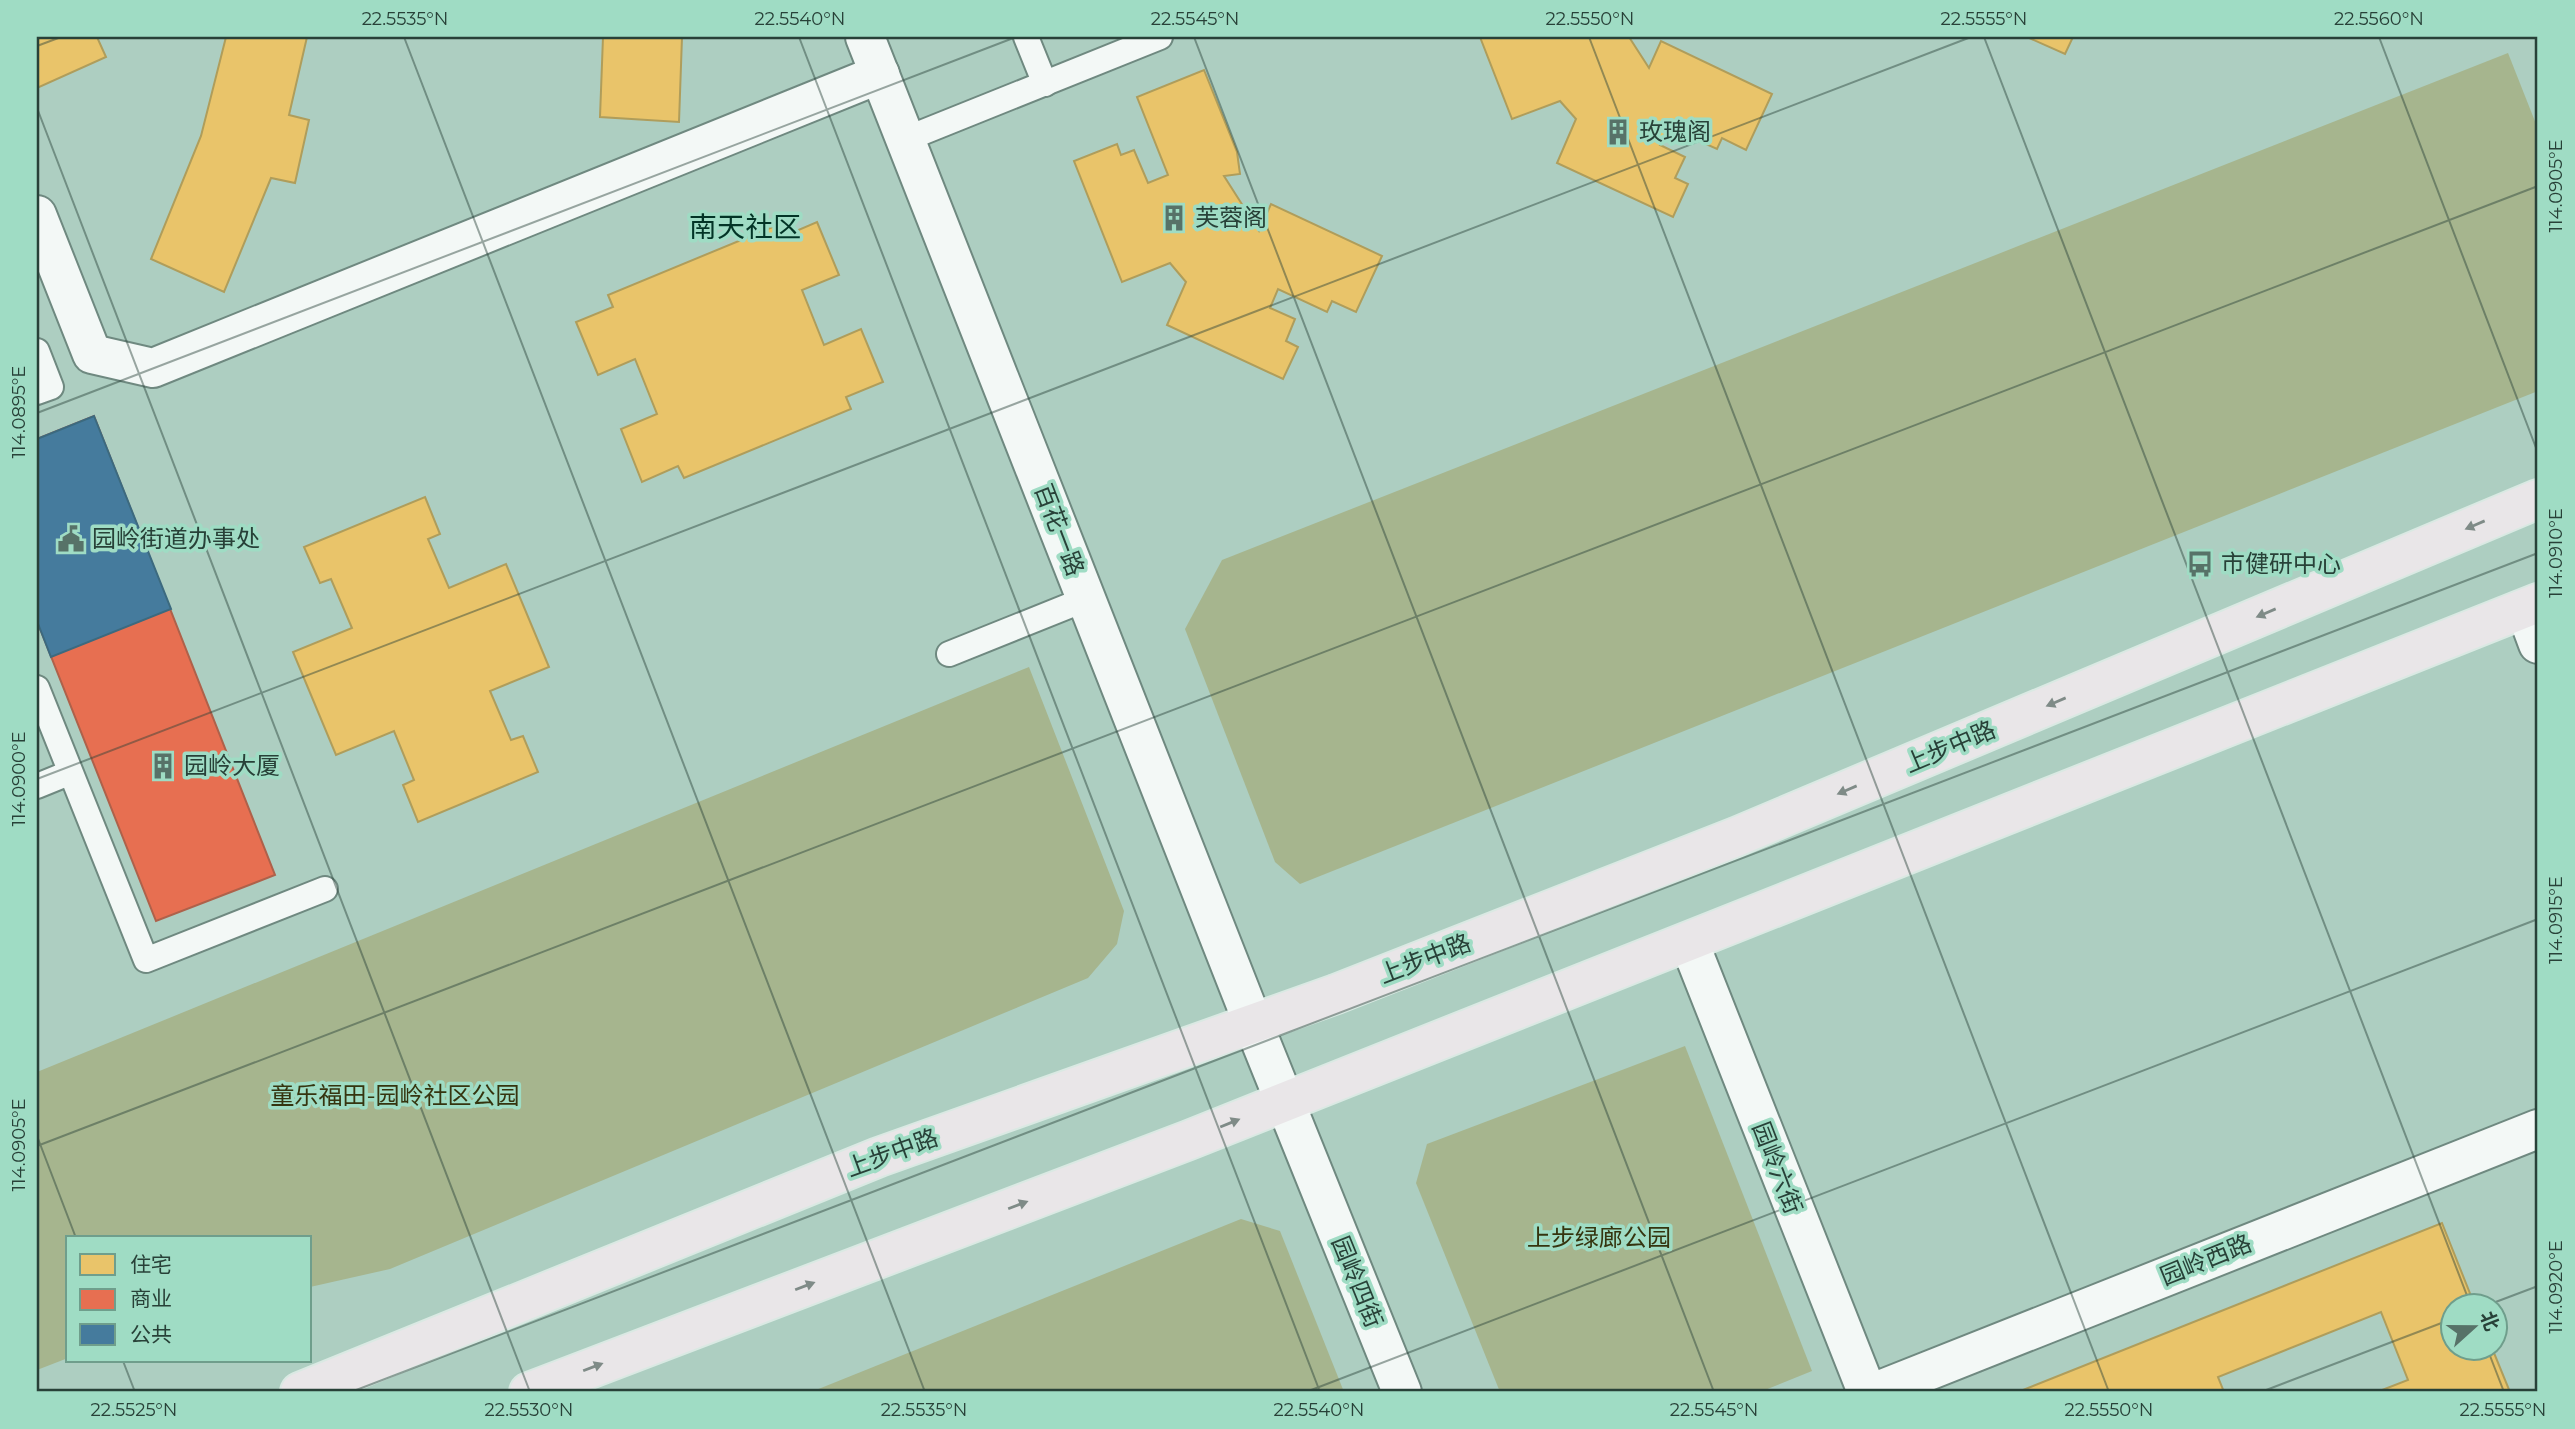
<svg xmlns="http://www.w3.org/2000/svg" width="2575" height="1429" font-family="Montserrat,'Noto Sans SC',sans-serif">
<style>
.green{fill:#a6b58e}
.homes{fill:#e9c46a;stroke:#af9d5b;stroke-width:2}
.shops{fill:#e76f51;stroke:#ae614a;stroke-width:2}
.public{fill:#457b9d;stroke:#3c6a7f;stroke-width:2}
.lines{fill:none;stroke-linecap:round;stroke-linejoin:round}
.service-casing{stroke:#6f8980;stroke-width:28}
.minor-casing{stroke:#6f8980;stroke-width:42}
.primary-casing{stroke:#dae9e3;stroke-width:42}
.service{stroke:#f3f8f6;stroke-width:24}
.minor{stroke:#f3f8f6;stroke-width:38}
.primary{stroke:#e9e6e8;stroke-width:38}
.oneway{fill:#7f8b87}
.ticks{fill:none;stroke:#284138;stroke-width:2;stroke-opacity:0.45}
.labels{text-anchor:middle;stroke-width:7;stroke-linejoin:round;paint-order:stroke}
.poi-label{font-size:24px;fill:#284138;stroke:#9fdcc4;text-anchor:start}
.street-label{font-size:24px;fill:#284138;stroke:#9fdcc4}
.park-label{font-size:24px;fill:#35340f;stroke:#9fdcc4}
.quarter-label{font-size:28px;fill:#033426;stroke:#9fdcc4}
.neatline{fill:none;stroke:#284138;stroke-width:2.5}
.ticks-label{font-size:18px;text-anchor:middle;fill:#284138}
</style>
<rect width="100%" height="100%" fill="#adcec1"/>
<g class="green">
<path d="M2508,53L2538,129V391L1300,884L1275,862L1185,629L1222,560Z"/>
<path d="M1029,667L1124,911L1117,944L1088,978L390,1269L310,1287V1238H68V1358L37,1370V1072Z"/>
<path d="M1685,1046L1812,1371L1760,1392H1500L1416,1183L1427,1144Z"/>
<path d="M1241,1219L1280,1231L1344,1392H811Z"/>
</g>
<g class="homes">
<path d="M37,37H97L106,57L37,88Z"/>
<path d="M226,37H307L289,115L309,120L295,183L271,178L224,292L151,259L201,136Z"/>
<path d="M603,37H682L679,122L600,117Z"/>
<path d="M1480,37H1629L1649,68L1661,41L1772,94L1746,150L1722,138L1717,149L1668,127L1660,145L1685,157L1675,178L1688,184L1673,217L1557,163L1576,119L1560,101L1512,119Z"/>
<path d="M2027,37H2073L2065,54Z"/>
<path d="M1204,70L1237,152L1240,174L1224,176L1259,231L1271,204L1382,256L1356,312L1332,301L1327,312L1278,289L1270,308L1295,319L1286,341L1298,347L1283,379L1167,325L1186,282L1170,263L1122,282L1074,161L1117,144L1121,155L1134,150L1148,183L1168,175L1137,97Z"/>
<path d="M817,222L839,275L802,290L824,345L861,329L883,382L846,397L851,409L684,478L678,466L642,482L621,429L657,414L635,359L598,375L576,322L613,307L608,295L775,226L780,238Z"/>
<path d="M425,497L440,534L428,539L449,588L506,564L549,667L490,691L511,740L523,736L538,772L418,822L403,785L414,780L394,731L336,755L293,652L352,628L331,579L320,583L304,547Z"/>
<path d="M2442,1223L2475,1306H2452V1348H2492L2510,1392H2377L2408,1380L2381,1312L2218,1377L2224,1392H2018Z"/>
</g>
<path class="shops" d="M94,416L275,875L156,921L37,621V439Z"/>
<path class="public" d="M94,416L171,609L51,657L37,621V439Z"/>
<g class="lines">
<g class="service-casing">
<g id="service">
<path d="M1026,37L1045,84"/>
<path d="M906,139L1160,37"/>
<path d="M37,351L51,387L37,392"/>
<path d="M949,654L1086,599"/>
<path d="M37,688L146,960L325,889"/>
<path d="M37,786L69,773"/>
</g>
</g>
<g class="minor-casing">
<g id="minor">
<path d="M865,37L1253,1023L1402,1392"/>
<path d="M37,215L92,354L153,368L880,74"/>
<path d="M2525,609L2538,644"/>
<path d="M1689,942L1867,1392"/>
<path d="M1875,1392L2538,1129"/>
</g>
</g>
<g class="primary-casing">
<g id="primary">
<path d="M300,1392L879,1157L1336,994L1736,837L2538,499"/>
<path d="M529,1392L1189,1140L2538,603"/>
</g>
</g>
<use href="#service" class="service"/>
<use href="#minor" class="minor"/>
<use href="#primary" class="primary"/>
</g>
<defs><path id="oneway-solid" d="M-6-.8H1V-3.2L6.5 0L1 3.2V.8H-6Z" transform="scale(1.75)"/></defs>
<g class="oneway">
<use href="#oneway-solid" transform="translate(2475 525) rotate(157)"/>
<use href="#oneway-solid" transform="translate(2266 613) rotate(157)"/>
<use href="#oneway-solid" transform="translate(2056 702) rotate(157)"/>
<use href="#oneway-solid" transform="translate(1847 790) rotate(157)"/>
<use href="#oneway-solid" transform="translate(1230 1123) rotate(-22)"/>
<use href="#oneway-solid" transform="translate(1018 1205) rotate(-21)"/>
<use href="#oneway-solid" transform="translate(805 1286) rotate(-21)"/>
<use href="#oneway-solid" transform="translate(593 1367) rotate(-21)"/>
</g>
<path class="ticks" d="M404,37L925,1392M799,37L1320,1392M1194,37L1714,1392M1589,37L2109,1392M1984,37L2471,1306M2379,37L2538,453M37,46L61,37M37,108L530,1392M37,413L1016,37M37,779L1971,37M37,1136L76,1238M37,1146L2538,186M2485,1306L2538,1286M2487,1348L2504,1392M123,1361L135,1392M351,1392L2538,553M1306,1392L2538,919M2261,1392L2452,1319"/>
<defs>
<g id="building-bare" transform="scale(2.1)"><path d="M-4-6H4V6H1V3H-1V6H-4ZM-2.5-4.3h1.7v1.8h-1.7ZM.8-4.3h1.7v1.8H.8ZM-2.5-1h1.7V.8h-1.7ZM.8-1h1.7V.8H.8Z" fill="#577268" stroke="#9fdcc4" stroke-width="2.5" paint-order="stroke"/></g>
<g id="civic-bare" transform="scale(2.1)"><path d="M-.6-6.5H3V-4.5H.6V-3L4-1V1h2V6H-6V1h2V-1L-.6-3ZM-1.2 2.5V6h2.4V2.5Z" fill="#577268" stroke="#9fdcc4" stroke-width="2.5" paint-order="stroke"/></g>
<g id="bus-bare" transform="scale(2.1)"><path d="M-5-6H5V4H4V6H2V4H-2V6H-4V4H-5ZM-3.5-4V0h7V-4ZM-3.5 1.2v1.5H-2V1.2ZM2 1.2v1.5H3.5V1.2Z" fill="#577268" stroke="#9fdcc4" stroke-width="2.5" paint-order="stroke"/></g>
</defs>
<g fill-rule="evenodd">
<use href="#building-bare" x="1618" y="132"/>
<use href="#building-bare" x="1174" y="218"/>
<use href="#civic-bare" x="71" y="539"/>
<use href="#bus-bare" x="2200" y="564"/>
<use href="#building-bare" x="163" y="766"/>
</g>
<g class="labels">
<g class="poi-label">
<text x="1639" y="140">玫瑰阁</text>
<text x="1195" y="226">芙蓉阁</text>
<text x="92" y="547">园岭街道办事处</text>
<text x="2221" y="572">市健研中心</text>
<text x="184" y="774">园岭大厦</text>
</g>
<g class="street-label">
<text transform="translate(1059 530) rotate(69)" y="8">百花一路</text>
<text transform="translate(1950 747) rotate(-23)" y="8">上步中路</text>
<text transform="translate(1425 959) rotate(-21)" y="8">上步中路</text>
<text transform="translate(892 1153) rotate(-20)" y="8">上步中路</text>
<text transform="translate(1777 1168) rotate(69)" y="8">园岭六街</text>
<text transform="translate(2206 1260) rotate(-22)" y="8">园岭西路</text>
<text transform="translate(1357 1282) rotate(68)" y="8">园岭四街</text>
</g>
<g class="park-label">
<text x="395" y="1104">童乐福田-园岭社区公园</text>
<text x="1599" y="1246">上步绿廊公园</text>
</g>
<g class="quarter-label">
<text x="745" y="237">南天社区</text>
</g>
</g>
<rect width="2575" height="1429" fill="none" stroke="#9fdcc4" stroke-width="77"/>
<rect x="66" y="1236" width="245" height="126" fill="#9fdcc4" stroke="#6f9e8c" stroke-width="2"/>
<rect x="80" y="1254" width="35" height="21" fill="#e9c46a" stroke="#6f9e8c" stroke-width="2"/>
<text x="130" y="1272" font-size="21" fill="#284138">住宅</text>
<rect x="80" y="1289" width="35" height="21" fill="#e76f51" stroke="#6f9e8c" stroke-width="2"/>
<text x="130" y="1306" font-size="21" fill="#284138">商业</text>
<rect x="80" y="1324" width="35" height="21" fill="#457b9d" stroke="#6f9e8c" stroke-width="2"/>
<text x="130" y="1342" font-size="21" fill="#284138">公共</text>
<g transform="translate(2474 1327) rotate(69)"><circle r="33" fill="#9fdcc4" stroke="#6f9e8c" stroke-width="2"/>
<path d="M0-5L12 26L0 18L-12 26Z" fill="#577268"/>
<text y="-10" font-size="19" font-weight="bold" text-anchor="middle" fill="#284138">北</text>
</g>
<rect x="38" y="38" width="2498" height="1352" class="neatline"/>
<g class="ticks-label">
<text x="405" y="25">22.5535°N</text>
<text x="800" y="25">22.5540°N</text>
<text x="1195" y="25">22.5545°N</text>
<text x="1590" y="25">22.5550°N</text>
<text x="1984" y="25">22.5555°N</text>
<text x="2379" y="25">22.5560°N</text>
<text transform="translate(2556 186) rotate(-90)" y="6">114.0905°E</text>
<text transform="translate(19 412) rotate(-90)" y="6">114.0895°E</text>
<text transform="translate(2556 553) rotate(-90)" y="6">114.0910°E</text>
<text transform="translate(19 779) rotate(-90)" y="6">114.0900°E</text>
<text transform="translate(2556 920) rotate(-90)" y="6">114.0915°E</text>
<text transform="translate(19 1145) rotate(-90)" y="6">114.0905°E</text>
<text transform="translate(2556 1287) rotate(-90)" y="6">114.0920°E</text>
<text x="134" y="1416">22.5525°N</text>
<text x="529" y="1416">22.5530°N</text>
<text x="924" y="1416">22.5535°N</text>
<text x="1319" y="1416">22.5540°N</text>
<text x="1714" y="1416">22.5545°N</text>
<text x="2109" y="1416">22.5550°N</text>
<text x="2503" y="1416">22.5555°N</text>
</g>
</svg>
